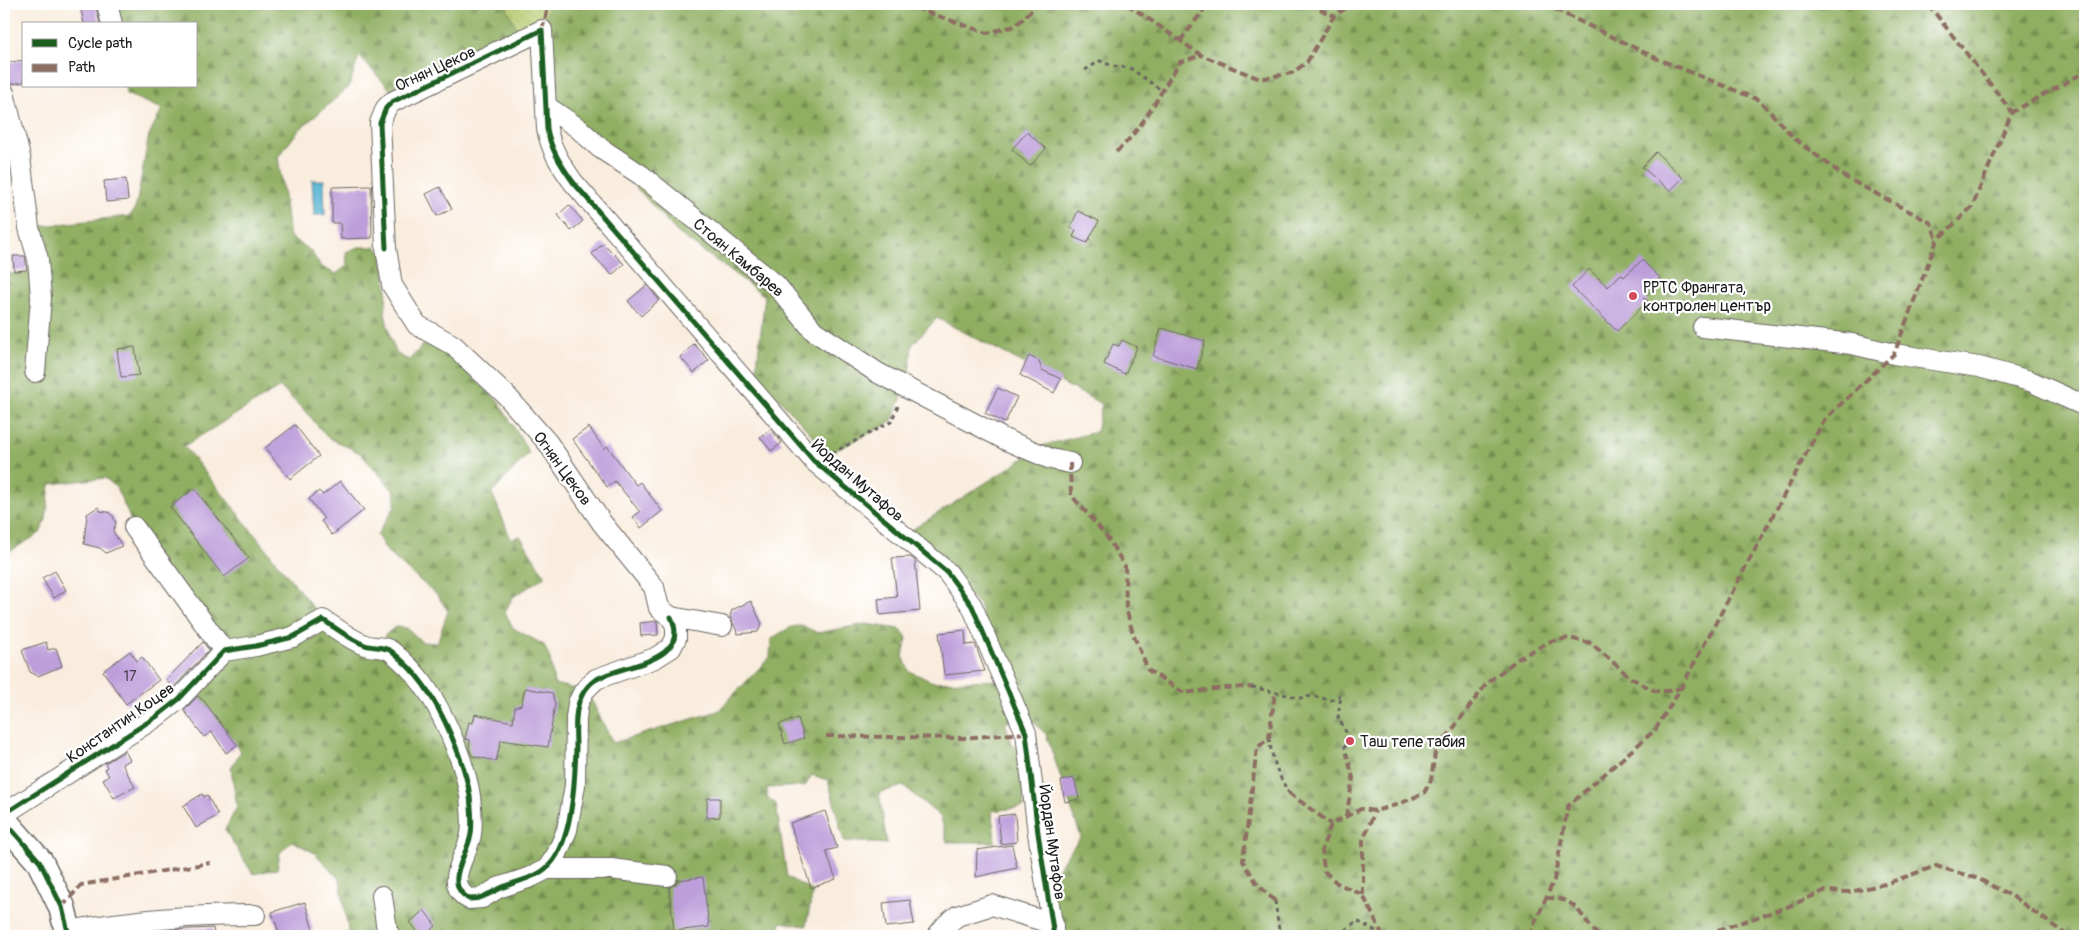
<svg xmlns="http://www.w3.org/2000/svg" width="2089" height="940" font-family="Pangolin,sans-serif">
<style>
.forest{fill:url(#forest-firs);stroke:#56663f;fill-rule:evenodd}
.park{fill:url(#park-dots);stroke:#697446}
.water{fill:#53b2d1;stroke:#386776}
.building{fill:#bd9eda}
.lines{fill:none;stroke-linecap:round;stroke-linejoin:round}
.minor-casing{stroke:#696560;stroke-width:22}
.major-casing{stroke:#696560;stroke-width:29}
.path{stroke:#696560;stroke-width:3;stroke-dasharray:4 4;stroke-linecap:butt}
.minor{stroke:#fff;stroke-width:20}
.major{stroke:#fff;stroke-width:26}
.quiet{stroke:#8d6e63;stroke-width:4;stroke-dasharray:8 4;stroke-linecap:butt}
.cycleway-casing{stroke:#fff;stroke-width:8}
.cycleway{stroke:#1b5e20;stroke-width:5}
.poi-dot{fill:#d1495b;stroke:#fff;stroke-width:2}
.labels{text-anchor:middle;stroke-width:4.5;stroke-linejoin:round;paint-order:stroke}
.number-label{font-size:14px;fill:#443c4c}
.street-label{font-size:16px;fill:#1c1c1c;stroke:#fff}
.poi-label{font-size:16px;fill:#1c1c1c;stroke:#fff;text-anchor:start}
</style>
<defs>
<pattern id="forest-firs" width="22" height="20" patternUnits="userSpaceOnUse" patternTransform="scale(1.25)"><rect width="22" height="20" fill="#90af62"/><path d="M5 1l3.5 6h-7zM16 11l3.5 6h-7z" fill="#758e50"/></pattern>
<pattern id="park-dots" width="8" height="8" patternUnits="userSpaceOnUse" patternTransform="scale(1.25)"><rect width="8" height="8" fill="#b6cb70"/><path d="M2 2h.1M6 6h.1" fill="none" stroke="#9cae60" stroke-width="1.8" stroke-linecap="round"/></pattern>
</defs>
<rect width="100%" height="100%" fill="#fff"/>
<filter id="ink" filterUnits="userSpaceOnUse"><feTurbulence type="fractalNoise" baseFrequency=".02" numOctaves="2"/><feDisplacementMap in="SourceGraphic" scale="10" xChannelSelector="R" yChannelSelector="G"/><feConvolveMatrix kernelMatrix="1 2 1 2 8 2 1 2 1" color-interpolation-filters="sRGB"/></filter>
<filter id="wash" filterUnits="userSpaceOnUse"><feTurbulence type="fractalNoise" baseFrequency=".0096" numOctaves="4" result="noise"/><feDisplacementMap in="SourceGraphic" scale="20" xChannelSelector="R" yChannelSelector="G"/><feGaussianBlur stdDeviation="1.12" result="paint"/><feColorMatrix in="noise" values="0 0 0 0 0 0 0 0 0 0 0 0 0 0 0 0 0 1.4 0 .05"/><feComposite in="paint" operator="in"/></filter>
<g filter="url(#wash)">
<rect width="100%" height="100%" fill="#f9edde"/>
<path class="forest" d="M197,4H511L507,8L523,41L399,99L359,56L349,87L299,130L278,157L290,237L311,251L321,267L336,274L347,266L346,252L358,247H376L382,253L387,291L385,313L390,337L397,354L409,360L423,345L435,346L451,357L499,402L529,453L492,493L511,539L520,536L545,576L512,598L505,612L513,628L544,645L550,659L554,684L584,691L593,703L613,743L718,711L770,657L771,639C791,627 796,620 817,633L866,624L900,629L907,638L903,656L909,671L933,682L1004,680L979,605L910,531L1045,445L1096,432L1102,404L937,318L912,345L908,383L891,422L829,454L756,373L765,296L678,233L600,148L546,106L542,30L549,4H2085V936H1043L1036,873L1052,876L1081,837L1046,734L1027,716L1005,723L1012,743L1020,750L1024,807L992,811L995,842H947L941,817L903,786L879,793L887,844L844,841L828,780L812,775L805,786L767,788V797L776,804L787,877L813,891L806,926L781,922L778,936H349L340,880L315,853L292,841L280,853L277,869L253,874L225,830L237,807L231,768L241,751L192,685L224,651L134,527L116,487L105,478L50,484L46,519L40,533L4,555V274L44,272L34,227L130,216L136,206L149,135L162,109L126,94L125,86H196V24H117L115,8L197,7ZM280,387L308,414L327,437L360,453L395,492V506L377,535L388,553L437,595L448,611L437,643L422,642L407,628L395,627L384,636L389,649L323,620L184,446Z"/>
<path class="park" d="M511,4H549L542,30L523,41L507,8Z"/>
<path class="water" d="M312,180H324L325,215H314Z"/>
<g id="blocks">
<g class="building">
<path d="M80,4H95L100,24H84Z"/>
<path d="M24,60V82L12,84L7,82L5,63Z"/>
<path d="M1027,132L1046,149L1030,166L1012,149Z"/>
<path d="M1656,152L1683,178L1670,191L1642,167Z"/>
<path d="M126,179L128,200L106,202L104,181Z"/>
<path d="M371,186L372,238L341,239L340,223H332V187Z"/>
<path d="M440,187L452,209L437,216L426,194Z"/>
<path d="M569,205L583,221L571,231L558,215Z"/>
<path d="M1078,211L1099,221L1087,243L1073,237L1076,230L1070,228Z"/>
<path d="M603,243L624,264L612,275L592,254Z"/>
<path d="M13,256H25L27,270L14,271Z"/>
<path d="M1642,260L1662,280L1644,298L1648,301L1617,331L1572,287L1589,269L1608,287L1621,274L1624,277Z"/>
<path d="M647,285L659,300L641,316L628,301Z"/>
<path d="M1161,328L1205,341L1197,369L1153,356Z"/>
<path d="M1122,340L1137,347L1125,374L1104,364L1113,344L1119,346Z"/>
<path d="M694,344L709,360L694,373L680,357Z"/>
<path d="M135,347L139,375L121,377L117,349Z"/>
<path d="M1029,356L1039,361L1042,370L1061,379L1054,393L1020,375Z"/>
<path d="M998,388L1017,397L1005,423L985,413Z"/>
<path d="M295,425L319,456L290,479L265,448Z"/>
<path d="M589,427L604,449L607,446L636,485L640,482L662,511L641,528L633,517L640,512L615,481L607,487L572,439Z"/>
<path d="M771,429L782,443L771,451L760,437Z"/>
<path d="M340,481L364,510L332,535L321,521L324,519L309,499L319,491L323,495Z"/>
<path d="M194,488L249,558L224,577L170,507Z"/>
<path d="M98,507L100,511L108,512L113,516L116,523L113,531L122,546L106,553L100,548L84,544L87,514Z"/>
<path d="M910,557L915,560L920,611L880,615L878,599L897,597L892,558Z"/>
<path d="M55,571L66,590L54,598L42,578Z"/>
<path d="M751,601L762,624L758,632L738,634L730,616L732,610Z"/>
<path d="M657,621L658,635L641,636L640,623Z"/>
<path d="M965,630L966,645L975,644L985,671L944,675L939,633Z"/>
<path d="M46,642L48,650L56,648L62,666L38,676L30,672L22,650Z"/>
<path d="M203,642L209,650L173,688L166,680Z"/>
<path d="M130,651L137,661L142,657L159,680L126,704L103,671Z"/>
<path d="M525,688L552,693L555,704L548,747L501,740L496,761L472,756L469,748L470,740L465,739L469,722L473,723L475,714L513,722L515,707L521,705Z"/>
<path d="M198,696L204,701L237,745L226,753L212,732L204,737L184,710Z"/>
<path d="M798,718L804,738L785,744L779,724Z"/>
<path d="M125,751L130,760L122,764L135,787L114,798L103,779L109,776L105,769L107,767L105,763Z"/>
<path d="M1074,778L1079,799L1065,802L1061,781Z"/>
<path d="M202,794L204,797L207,795L218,815L196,828L183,806Z"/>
<path d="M707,798H720V817L707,818Z"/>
<path d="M825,811L837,848L826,851L836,879L811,888L790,823Z"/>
<path d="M1015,814L1017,842L1001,844L998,816Z"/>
<path d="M1012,845L1017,868L976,877L977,850Z"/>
<path d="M703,877L709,927L674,931L669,887L676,884L678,880Z"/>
<path d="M910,900L914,924L886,927L883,903Z"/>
<path d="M305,902L313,930L295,936H280L272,912Z"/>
<path d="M424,910L436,926L424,936H421L410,922Z"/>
<path d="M213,928L214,936H171L170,930Z"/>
</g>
</g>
</g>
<g filter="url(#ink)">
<use href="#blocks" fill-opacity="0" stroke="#696560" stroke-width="1"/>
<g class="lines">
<g class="minor-casing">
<g id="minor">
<path d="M107,4L112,24"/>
<path d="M4,93L20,157L29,228L38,259L41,298L35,372"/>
<path d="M546,106L578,128L600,148L641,175L776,285L814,331L878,373L1006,440L1051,459L1070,463"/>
<path d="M1703,327L1852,344L1894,354L1979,367L2030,381L2085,406"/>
<path d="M134,527L224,651"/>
<path d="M671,617L722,626"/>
<path d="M4,814L156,717L179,699L224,651L256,646L293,637L323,620C336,628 351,640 365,645C373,648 384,646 391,651C402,660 415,673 423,684C443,711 465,763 470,796C471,808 473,822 471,834C468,855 442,883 469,899L482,898L498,888L531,877L547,869L557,854L567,830L575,785L576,718L578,703L584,691L596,679L655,658L671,648L676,638V626L671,617L659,608L654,587L602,523L548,443L505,394L453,345L417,325L392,285L386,248L380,123L386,108L392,102L542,30L547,129C551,150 561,165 573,182L814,461L947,572L972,606L1026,733L1038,833L1054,936"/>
<path d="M547,869H611L667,876"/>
<path d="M382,896L387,930L390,936"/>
<path d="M68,931C130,920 192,915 255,915"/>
<path d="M937,936L946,925L957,916L992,905L1053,924"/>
</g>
</g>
<g class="major-casing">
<path id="major" d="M4,821L40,862L62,907L69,936"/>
</g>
<g class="path">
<path d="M1085,70L1100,61L1113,66L1130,68L1161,90"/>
<path d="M832,453L891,422L899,404"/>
<path d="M1252,687L1300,698L1312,696L1331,700L1341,695L1338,717L1346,732L1345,748L1347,755"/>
<path d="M1269,738C1272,759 1278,775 1289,793"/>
<path d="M1275,901L1280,936"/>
<path d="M1341,936L1342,932L1357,921L1383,935"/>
</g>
<use href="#minor" class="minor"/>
<use href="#major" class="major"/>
<g class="quiet">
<path d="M904,4L987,33L1015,26L1038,4"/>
<path d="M1127,4L1201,55L1260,79L1292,73L1307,62L1334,16L1352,4"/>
<path d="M1309,4L1334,16"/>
<path d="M1544,4L1658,59L1759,100L1795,139L1845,177L1931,223L1937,240"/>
<path d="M1928,4L2012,112"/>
<path d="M2084,4L2085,8"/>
<path d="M542,30L549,4"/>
<path d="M1180,41L1208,4"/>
<path d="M1116,152C1144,128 1160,92 1180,62L1201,55"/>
<path d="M1070,463L1071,495L1105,534L1125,566L1126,608L1133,634L1148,670L1184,693L1224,688L1252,687"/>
<path d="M826,736L962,738L1026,733"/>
<path d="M1289,793L1331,824"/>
<path d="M1346,817L1353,778L1347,755"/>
<path d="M1363,895V840L1375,811"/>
<path d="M1546,898C1578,897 1579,916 1599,936"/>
<path d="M1275,901L1258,885L1243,861L1257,748L1269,738L1275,693"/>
<path d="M62,907L81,885L210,863"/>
<path d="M1383,936L1363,895L1337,883L1324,871L1322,849L1331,824L1361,809L1375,811L1399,804L1424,793L1431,780L1435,753L1487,683L1519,658L1551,641L1569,638L1591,643L1631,678L1655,691H1668L1681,688"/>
<path d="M1529,936L1554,880L1568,806L1655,730L1681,688L1824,420L1894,354L1937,240L1972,207L2012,112L2085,72"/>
<path d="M1707,936L1721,929L1785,908L1824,891L1850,892L1885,884L1936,866L1979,879L2012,896L2068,936"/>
</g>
<g class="cycleway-casing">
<g id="cycleway">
<path d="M386,248L380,123L386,108L392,102L542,30L547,129C551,150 561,165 573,182L814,461L947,572L972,606L1026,733L1038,833L1054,936"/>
<path d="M4,814L156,717L179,699L224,651L256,646L293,637L323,620C336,628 351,640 365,645C373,648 384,646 391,651C402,660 415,673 423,684C443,711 465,763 470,796C471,808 473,822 471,834C468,855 442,883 469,899C484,900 497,888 511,884C522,880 536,877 545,869C573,848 575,779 576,747C576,733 574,716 579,702C582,693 589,683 597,679C624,664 692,662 671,617"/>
<path d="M4,821L40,862L62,907L69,936"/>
</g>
</g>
<use href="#cycleway" class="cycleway"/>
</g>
</g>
<g class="poi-dot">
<circle cx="1633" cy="296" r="5"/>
<circle cx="1350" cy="741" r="5"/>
</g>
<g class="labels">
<g class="number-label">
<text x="130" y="681">17</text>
</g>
<g class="street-label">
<text transform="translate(435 68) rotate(-25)" y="6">Огнян Цеков</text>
<text transform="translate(739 257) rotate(40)" y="6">Стоян Камбарев</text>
<text transform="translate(563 468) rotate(54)" y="6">Огнян Цеков</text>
<text transform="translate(858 480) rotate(41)" y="6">Йордан Мутафов</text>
<text transform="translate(120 722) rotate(-35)" y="6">Константин Коцев</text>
<text transform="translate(1053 842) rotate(82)" y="6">Йордан Мутафов</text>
</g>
<g class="poi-label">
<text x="1643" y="293">РРТС Франгата,<tspan x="1643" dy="18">контролен център</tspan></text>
<text x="1360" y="747">Таш тепе табия</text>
</g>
</g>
<rect width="2089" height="940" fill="none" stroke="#fff" stroke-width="20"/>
<rect x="22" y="22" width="175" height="65" fill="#ffffff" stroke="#a4a4a4"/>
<rect x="32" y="39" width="25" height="8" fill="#1b5e20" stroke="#a4a4a4"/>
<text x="68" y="48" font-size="15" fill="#1c1c1c">Cycle path</text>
<rect x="32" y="64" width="25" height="8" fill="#8d6e63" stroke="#a4a4a4"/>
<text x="68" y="72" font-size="15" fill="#1c1c1c">Path</text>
</svg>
